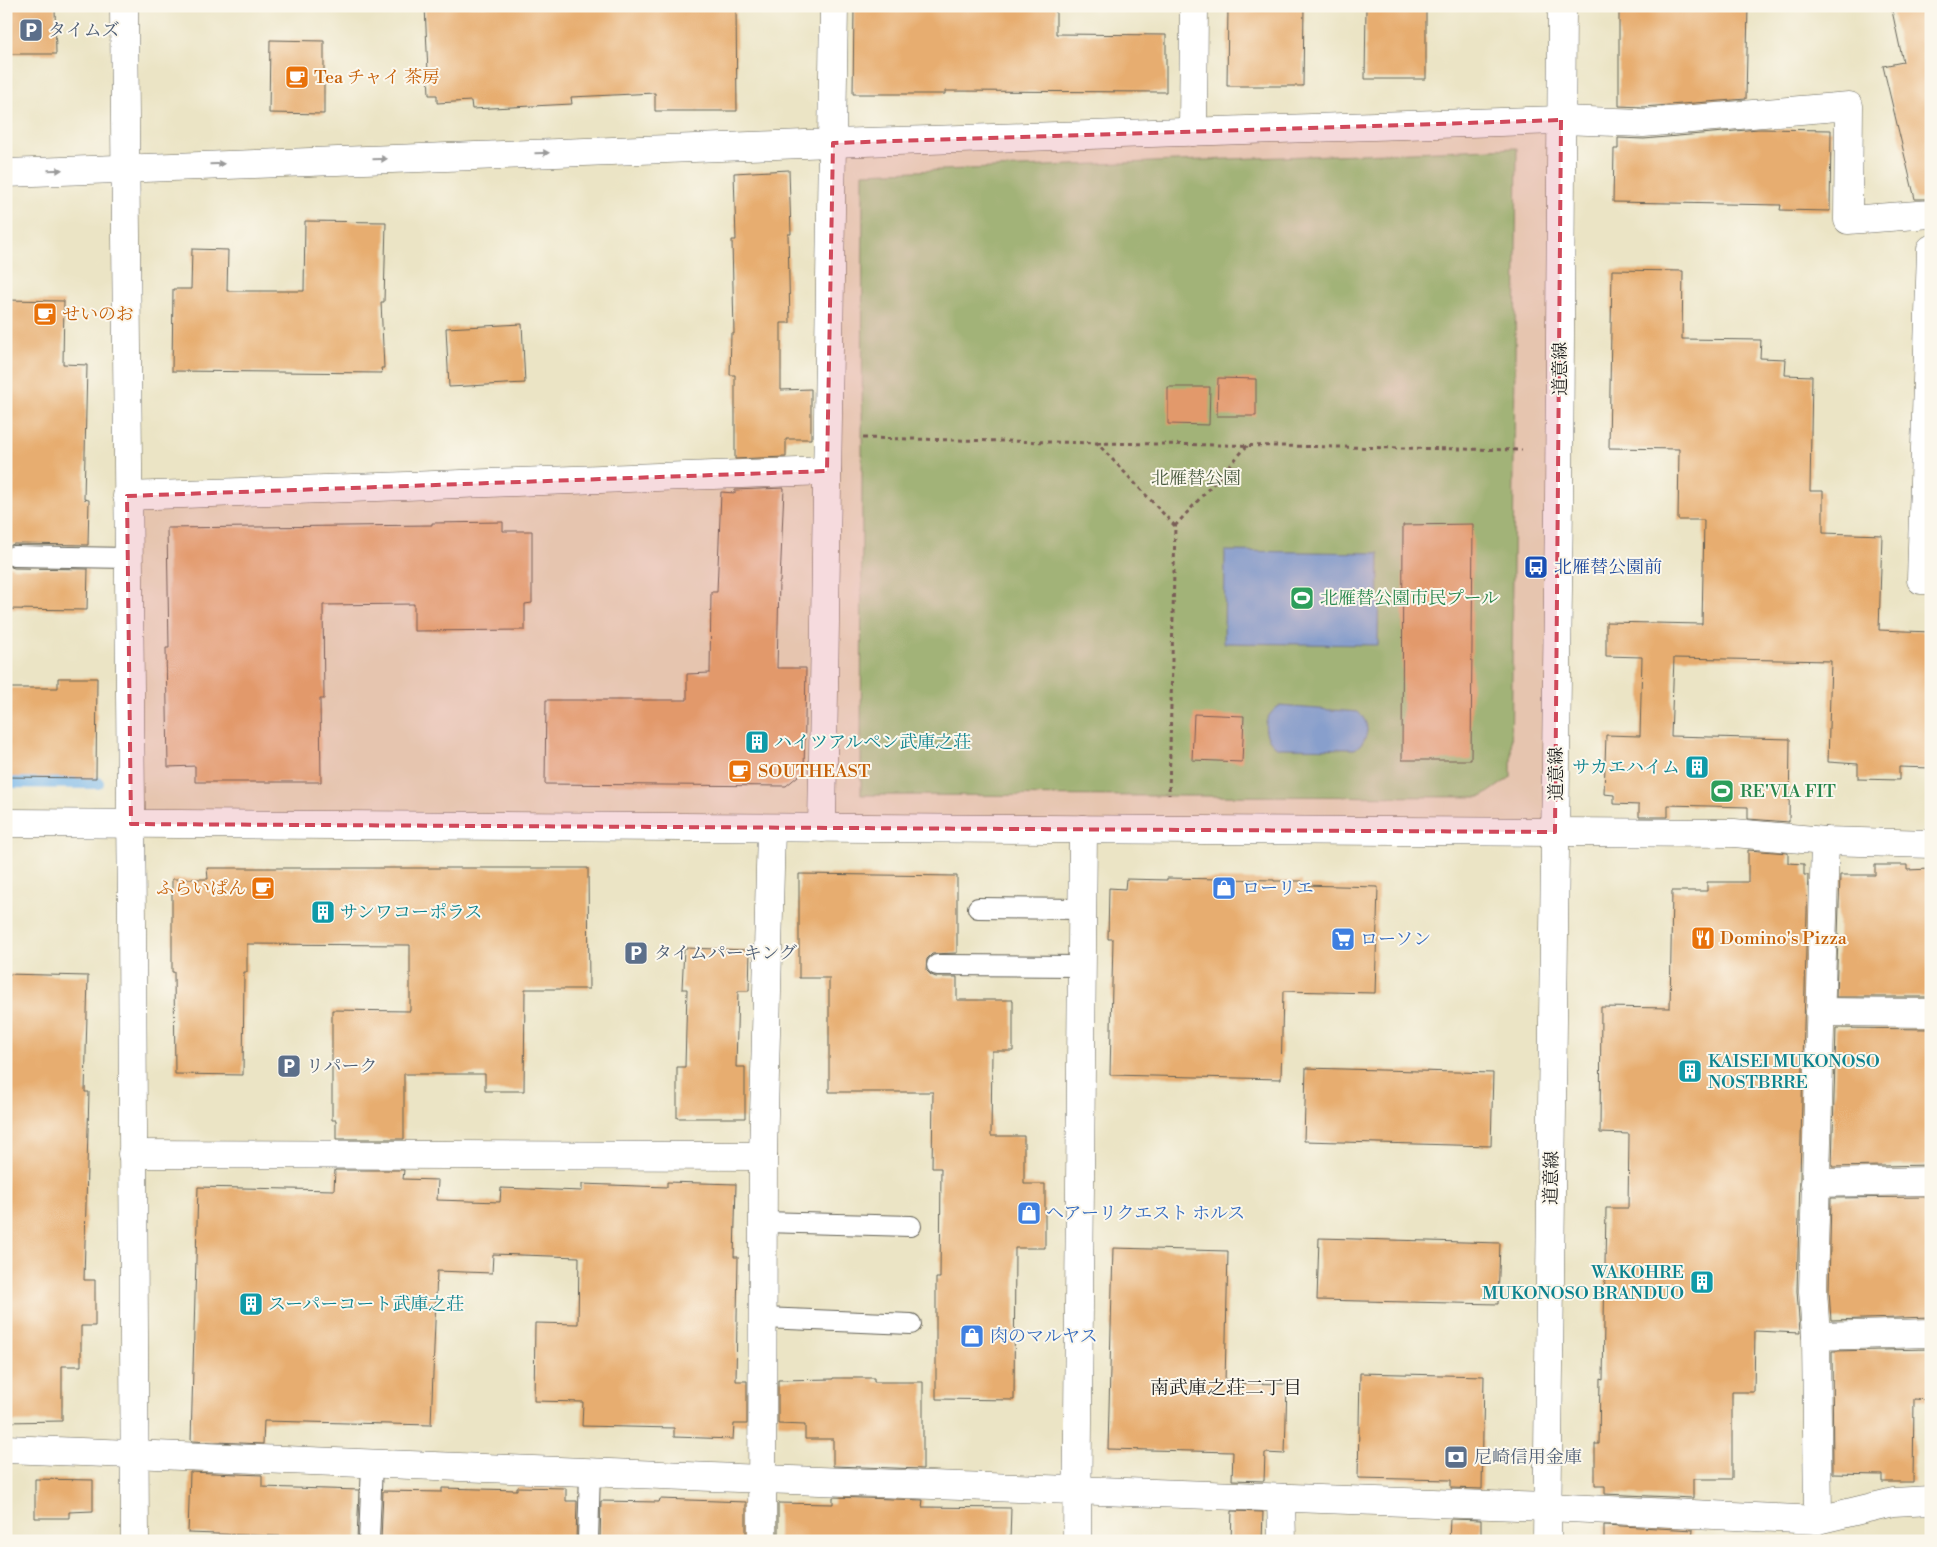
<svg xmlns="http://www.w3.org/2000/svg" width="1937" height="1547" font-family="'Libre Bodoni','Noto Serif JP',serif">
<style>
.green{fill:#97ce80;stroke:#5a754e}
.water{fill:#76b5e9;stroke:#496882}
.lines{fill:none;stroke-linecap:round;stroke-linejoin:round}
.stream{stroke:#76b5e9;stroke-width:12}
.building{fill:#e7ad6f}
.lane-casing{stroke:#646257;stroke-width:22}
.street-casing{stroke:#646257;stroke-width:29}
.secondary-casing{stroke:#646257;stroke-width:29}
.path{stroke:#646257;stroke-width:3;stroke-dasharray:4 4;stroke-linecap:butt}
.lane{stroke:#fff;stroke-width:20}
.street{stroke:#fff;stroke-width:28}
.secondary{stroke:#fff;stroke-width:28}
.oneway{fill:#999}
.marked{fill:#d1495b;fill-opacity:0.2;stroke:#d1495b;stroke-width:4;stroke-dasharray:10 6;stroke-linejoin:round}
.labels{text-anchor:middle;stroke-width:4;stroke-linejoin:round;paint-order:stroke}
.service-label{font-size:18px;fill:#4e5e75;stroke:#fbf7ec;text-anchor:start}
.food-label{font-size:18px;fill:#c56008;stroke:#fbf7ec;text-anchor:start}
.street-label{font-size:18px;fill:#1c1c1c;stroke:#fbf7ec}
.park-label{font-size:18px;fill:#475a3f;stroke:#fbf7ec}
.transit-label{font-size:18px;fill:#164399;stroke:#fbf7ec;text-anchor:start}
.leisure-label{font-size:18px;fill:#27864d;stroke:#fbf7ec;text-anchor:start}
.culture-label{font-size:18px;fill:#0d838f;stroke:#fbf7ec;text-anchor:start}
.shop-label{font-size:18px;fill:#366cbe;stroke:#fbf7ec;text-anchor:start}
.neighbourhood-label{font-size:19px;fill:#1c1c1c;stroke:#fbf7ec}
</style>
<rect width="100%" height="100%" fill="#fbf7ec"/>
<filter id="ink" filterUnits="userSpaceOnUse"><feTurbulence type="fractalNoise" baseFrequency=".02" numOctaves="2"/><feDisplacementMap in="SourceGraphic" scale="10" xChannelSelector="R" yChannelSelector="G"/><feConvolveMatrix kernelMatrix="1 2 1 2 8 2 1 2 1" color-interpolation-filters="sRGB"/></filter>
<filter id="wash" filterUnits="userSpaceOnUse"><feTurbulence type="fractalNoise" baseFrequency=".0096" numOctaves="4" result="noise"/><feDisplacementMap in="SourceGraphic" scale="20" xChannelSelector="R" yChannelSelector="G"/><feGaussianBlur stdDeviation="1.12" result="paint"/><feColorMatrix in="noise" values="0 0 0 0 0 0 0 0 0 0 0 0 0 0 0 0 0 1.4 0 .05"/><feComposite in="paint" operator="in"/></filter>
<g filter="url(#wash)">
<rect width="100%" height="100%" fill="#ebe4c5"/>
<path class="green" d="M1517,148L1511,777L1482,797L861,795L863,173Z"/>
<g class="water">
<path d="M1225,551L1379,553L1378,645L1224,643Z"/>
<path d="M1279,706L1358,712C1371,724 1370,738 1355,749L1278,748C1261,736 1261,718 1279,706Z"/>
</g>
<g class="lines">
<path class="stream" d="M6,782L98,783"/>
</g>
<g id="blocks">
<g class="building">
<path d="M6,6H55L56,54H6Z"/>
<path d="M425,6H621V9L736,8L737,111H655V93L571,97L572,104L472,109L471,101L437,103V95H429Z"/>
<path d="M854,6H1056V34L1166,35V92L945,91V94H853Z"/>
<path d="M1228,6H1304L1303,86H1227Z"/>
<path d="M1366,6H1426V79H1365Z"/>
<path d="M1619,6H1748L1746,99L1643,107L1619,106Z"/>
<path d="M1891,6H1931V199H1915L1883,66L1903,62Z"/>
<path d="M270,40L324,41V114L269,113Z"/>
<path d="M1758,129L1831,130L1830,211L1780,210L1781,205L1613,202L1614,149H1618V138L1644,139Z"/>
<path d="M789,170L791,234H788L790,323H781V390L811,389V439H786V457L735,459V375H730L731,334H734L732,240H736L734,173Z"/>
<path d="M305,221L386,222L384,302H381L384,368H381L382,373L172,371L173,289H191L192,249L228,250L227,291H304Z"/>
<path d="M1612,270L1683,271L1682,339L1761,340L1760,358L1786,359L1785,375L1812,376L1810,491H1823V533L1882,535L1879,630L1931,632V768L1899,767V780L1858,779V764L1828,762L1831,661L1674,658L1671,736L1790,739L1789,822L1748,819V807L1668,805V817H1639V805L1614,804V795L1604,794L1606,735L1640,736L1642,657L1606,656V622L1702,624L1704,520H1678L1679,449L1609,448Z"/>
<path d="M6,300L64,301L63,364L87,365L84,499L89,500L88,545L14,544L6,547Z"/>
<path d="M522,324L525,383L449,387L446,328Z"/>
<path d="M1218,378L1256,379V416H1217Z"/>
<path d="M1168,387H1210L1209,425L1168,424Z"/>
<path d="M784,488L780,582H779L777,668H806L804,771L786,786L545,784L546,700H687V674L710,673L711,592H717L721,492L735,493V490Z"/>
<path d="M503,522V531H532V603L525,604V630L414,631V604L323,605L324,699H320L321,782H195V766L168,767L166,648H169L167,528L432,525V523Z"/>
<path d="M1473,524L1471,760H1402L1403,525Z"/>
<path d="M6,565L14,568L88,569L87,610L6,609Z"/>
<path d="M58,678H97L96,778L6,777V688H58Z"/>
<path d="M1194,714L1244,716L1242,762L1192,760Z"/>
<path d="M1748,850L1788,853V863L1804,864V875H1808L1797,1291L1800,1333L1755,1331L1754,1392H1732V1479H1693V1498L1605,1494V1486H1595V1444H1599L1600,1379L1603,1380L1606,1208H1628L1629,1134L1600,1133L1601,1007L1670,1008L1672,891H1707V882H1748Z"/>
<path d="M1875,865H1907V870L1931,869V997H1836L1840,875H1875Z"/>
<path d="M207,868H588L589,989H525L524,1091H485V1074H404V1139H336V1120H332V1010L410,1011V945L247,944V972H244L243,1075L175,1074L174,972H172V879H208Z"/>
<path d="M799,874L957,876V953L932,954L927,959L926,970L931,975L936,977H957V1000H1013V1051H992L991,1136H1024V1184H1045V1248H1015L1014,1400L936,1399V1278H940L941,1168H932L933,1092H829V978H799Z"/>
<path d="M1167,878L1274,880V881H1302V885L1378,887L1375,993L1283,991L1281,1079L1110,1075L1113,939H1108L1109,888L1125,889L1126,879L1167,880Z"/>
<path d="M684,948L750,950L749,991H738L736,1067H745V1118H677V1067H685L687,989H682Z"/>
<path d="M6,974L88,976L85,1092H89L84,1280H95V1326H81V1366H62V1421L6,1422V1124L8,1045H6Z"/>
<path d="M1836,1028L1931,1029V1165L1832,1167Z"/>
<path d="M1306,1068L1493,1073L1491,1146L1304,1141Z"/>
<path d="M335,1170H404L403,1179L438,1180L437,1200L500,1202L501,1188L582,1191V1184L667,1187V1182L736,1184L734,1257H738L736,1381H747V1424H734L733,1439L674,1437V1428L582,1426L583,1402L534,1401L535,1323L578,1324L579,1257L493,1254L492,1273L437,1271L431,1425L264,1421L263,1444L191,1441L198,1187L334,1190Z"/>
<path d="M1931,1197V1317L1831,1320L1829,1291L1831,1198Z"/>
<path d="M1319,1238L1500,1243L1498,1304L1317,1300Z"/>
<path d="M1113,1248L1228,1251L1225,1383L1287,1384L1285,1454L1265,1453L1264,1481L1232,1480L1233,1452L1108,1449Z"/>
<path d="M1931,1349V1400L1914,1399L1913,1482H1882V1475L1833,1474L1832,1351Z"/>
<path d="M1360,1373L1484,1376L1482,1489L1451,1488V1480L1358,1478Z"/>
<path d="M833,1378H874V1382H923V1469L833,1466V1439H805V1425L778,1424V1380L833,1379Z"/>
<path d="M190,1472L262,1475V1487L359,1490L357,1541H305L306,1537L188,1533Z"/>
<path d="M35,1479L93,1480V1511L69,1512V1518H35Z"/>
<path d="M517,1487L566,1488V1501H577L576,1541H381L383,1491L442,1492V1488L517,1490Z"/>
<path d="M833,1497L923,1500L922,1507L1011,1508L1010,1541H778V1503L833,1504Z"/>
<path d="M660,1499L746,1502V1541H600L601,1501L659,1502Z"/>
<path d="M1232,1511L1263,1512L1262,1541H1231Z"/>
<path d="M1450,1519L1481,1520V1541H1449Z"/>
<path d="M1604,1525L1693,1530L1692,1541H1604Z"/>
</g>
</g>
</g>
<g filter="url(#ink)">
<use href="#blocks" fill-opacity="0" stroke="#646257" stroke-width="1"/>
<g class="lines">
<g class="lane-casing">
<g id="lane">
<path d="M14,556L128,558"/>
<path d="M978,908L1082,909"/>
<path d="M937,965L1081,966"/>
<path d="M763,1222L911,1226"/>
<path d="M763,1318L911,1324"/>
<path d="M369,1541L372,1464"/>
<path d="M588,1541L590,1472"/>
</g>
</g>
<g class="street-casing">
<g id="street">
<path d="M1193,132L1194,6"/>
<path d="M6,173L833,143L1561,120L1643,123L1849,106L1848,220L1931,214"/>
<path d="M1931,249L1921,580H1931"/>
<path d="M127,496L827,471"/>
<path d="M822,828L834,6"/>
<path d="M1555,832L1734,833L1825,841L1931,844"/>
<path d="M1820,1012L1931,1013"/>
<path d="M132,1154L763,1156"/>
<path d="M1815,1183L1931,1181"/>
<path d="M1816,1336L1931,1333"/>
<path d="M6,1449L763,1479L1547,1507L1818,1520L1893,1502L1931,1500"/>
<path d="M1281,1498L1282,1541"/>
<path d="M1818,1520L1816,1336L1813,1291L1825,841"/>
<path d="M762,1541L763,1156L771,828"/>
<path d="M1077,1541L1083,829"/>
</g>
</g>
<g class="secondary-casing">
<g id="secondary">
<path d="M124,6L132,921L135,1541"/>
<path d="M6,823L1555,832"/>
<path d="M1547,1541L1559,501L1562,6"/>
</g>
</g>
<g class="path">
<path d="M863,438L1097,443L1175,526L1169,795"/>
<path d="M1097,443L1522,450"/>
<path d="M1175,526L1248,445"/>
</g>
<use href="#lane" class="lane"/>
<use href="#street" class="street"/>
<use href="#secondary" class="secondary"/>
</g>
<defs><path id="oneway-solid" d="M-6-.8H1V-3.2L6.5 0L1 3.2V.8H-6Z" transform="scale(1.25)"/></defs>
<g class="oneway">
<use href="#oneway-solid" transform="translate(542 153) rotate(-2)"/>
<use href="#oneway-solid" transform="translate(380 159) rotate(-2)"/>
<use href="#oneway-solid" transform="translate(217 164) rotate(-2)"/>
<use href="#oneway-solid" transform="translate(55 170) rotate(-2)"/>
</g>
</g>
<path class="marked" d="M1561,120L1555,832L131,824L127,496L827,471L833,143Z"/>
<defs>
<g id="parking-square" transform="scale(1.25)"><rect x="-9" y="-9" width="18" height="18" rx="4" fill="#5c6f8a" stroke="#fbf7ec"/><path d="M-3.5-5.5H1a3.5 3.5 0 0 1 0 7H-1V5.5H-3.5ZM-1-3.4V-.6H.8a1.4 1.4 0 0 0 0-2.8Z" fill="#fff"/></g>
<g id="cafe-square" transform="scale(1.25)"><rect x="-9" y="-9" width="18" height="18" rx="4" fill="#e8710a" stroke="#fbf7ec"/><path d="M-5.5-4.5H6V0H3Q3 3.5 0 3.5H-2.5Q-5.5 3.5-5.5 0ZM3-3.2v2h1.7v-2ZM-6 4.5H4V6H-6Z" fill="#fff"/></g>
<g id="bus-square" transform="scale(1.25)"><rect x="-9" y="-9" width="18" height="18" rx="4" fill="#1a4fb4" stroke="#fbf7ec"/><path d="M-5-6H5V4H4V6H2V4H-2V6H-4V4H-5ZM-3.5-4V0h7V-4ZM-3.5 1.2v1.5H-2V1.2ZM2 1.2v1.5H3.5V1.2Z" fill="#fff"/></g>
<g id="stadium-square" transform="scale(1.25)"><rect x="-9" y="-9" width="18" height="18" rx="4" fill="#2e9e5b" stroke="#fbf7ec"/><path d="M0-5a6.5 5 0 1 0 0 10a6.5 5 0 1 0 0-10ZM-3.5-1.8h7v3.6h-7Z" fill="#fff"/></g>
<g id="building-square" transform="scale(1.25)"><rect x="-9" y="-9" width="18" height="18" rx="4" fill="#0f9aa8" stroke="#fbf7ec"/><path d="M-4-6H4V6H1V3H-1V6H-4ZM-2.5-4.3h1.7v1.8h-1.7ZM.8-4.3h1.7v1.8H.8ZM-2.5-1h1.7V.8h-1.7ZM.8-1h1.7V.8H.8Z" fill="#fff"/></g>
<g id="shop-square" transform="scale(1.25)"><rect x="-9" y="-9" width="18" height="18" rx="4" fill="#3f7fe0" stroke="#fbf7ec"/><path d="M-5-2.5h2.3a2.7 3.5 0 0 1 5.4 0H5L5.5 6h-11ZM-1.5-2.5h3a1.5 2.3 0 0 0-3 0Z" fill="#fff"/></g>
<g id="restaurant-square" transform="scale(1.25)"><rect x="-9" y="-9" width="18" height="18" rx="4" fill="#e8710a" stroke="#fbf7ec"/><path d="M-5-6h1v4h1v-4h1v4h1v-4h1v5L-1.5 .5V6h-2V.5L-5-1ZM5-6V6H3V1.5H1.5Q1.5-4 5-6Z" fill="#fff"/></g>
<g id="supermarket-square" transform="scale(1.25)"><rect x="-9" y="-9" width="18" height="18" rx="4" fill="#3f7fe0" stroke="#fbf7ec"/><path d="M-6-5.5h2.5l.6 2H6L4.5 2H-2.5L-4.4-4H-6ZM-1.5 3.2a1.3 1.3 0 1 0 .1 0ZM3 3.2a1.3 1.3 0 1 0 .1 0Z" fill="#fff"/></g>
<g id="bank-square" transform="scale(1.25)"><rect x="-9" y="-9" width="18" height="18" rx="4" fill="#5c6f8a" stroke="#fbf7ec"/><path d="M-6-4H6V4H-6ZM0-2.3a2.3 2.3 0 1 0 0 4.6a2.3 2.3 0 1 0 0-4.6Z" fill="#fff"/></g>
</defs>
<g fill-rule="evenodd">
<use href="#parking-square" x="31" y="30"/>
<use href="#cafe-square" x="297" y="77"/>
<use href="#cafe-square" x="45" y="314"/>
<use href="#bus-square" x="1536" y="567"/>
<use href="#stadium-square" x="1302" y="598"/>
<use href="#building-square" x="757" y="742"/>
<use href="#building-square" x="1697" y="767"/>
<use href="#cafe-square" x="740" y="771"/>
<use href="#stadium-square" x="1722" y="791"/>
<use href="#cafe-square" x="263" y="888"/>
<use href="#shop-square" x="1224" y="888"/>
<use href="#building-square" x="323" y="912"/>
<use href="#restaurant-square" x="1703" y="938"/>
<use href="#supermarket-square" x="1343" y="939"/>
<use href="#parking-square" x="636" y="953"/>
<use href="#parking-square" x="289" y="1066"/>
<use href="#building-square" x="1690" y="1071"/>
<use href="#shop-square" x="1029" y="1213"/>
<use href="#building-square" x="1702" y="1282"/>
<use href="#building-square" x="251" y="1304"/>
<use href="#shop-square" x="972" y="1336"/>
<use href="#bank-square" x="1456" y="1457"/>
</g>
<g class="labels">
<g class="service-label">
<text x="48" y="36">タイムズ</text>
<text x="654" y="959">タイムパーキング</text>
<text x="306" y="1072">リパーク</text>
<text x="1474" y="1463">尼崎信用金庫</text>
</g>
<g class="food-label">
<text x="314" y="83">Tea チャイ 茶房</text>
<text x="62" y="320">せいのお</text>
<text x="758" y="777">SOUTHEAST</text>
<text x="246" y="894" text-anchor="end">ふらいぱん</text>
<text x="1720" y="944">Domino's Pizza</text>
</g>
<g class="street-label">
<text transform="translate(1560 369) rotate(-90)" y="6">道意線</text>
<text transform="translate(1556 774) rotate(-90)" y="6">道意線</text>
<text transform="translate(1551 1178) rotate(-89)" y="6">道意線</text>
</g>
<g class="park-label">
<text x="1196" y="484">北雁替公園</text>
</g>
<g class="transit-label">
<text x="1554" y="573">北雁替公園前</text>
</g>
<g class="leisure-label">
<text x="1320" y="604">北雁替公園市民プール</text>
<text x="1740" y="797">RE'VIA FIT</text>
</g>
<g class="culture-label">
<text x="774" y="748">ハイツアルペン武庫之荘</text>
<text x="1680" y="773" text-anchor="end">サカエハイム</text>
<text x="340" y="918">サンワコーポラス</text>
<text x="1708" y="1067">KAISEI MUKONOSO<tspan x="1708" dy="21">NOSTBRRE</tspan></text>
<text x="1684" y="1278" text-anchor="end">WAKOHRE<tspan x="1684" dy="21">MUKONOSO BRANDUO</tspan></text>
<text x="268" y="1310">スーパーコート武庫之荘</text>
</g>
<g class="shop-label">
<text x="1242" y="894">ローリエ</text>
<text x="1360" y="945">ローソン</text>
<text x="1046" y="1219">ヘアーリクエスト ホルス</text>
<text x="990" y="1342">肉のマルヤス</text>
</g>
<g class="neighbourhood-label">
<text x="1226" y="1394">南武庫之荘二丁目</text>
</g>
</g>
<rect width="1937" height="1547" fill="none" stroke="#fbf7ec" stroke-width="25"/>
</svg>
